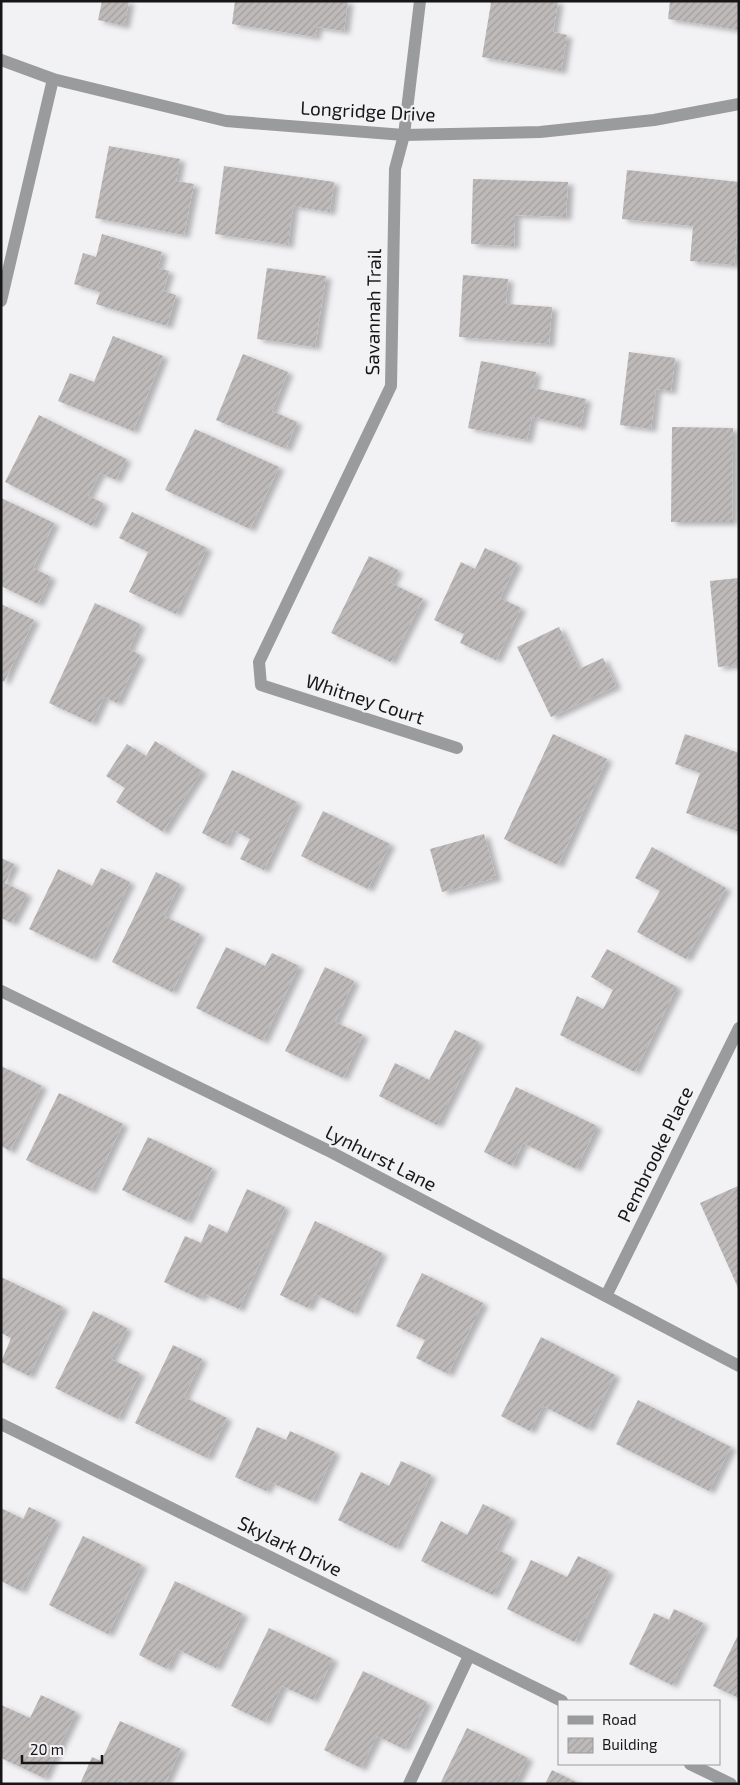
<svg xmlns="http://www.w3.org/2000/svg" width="740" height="1785" font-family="'Exo 2',sans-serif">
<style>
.building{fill:url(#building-hatch);filter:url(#shadow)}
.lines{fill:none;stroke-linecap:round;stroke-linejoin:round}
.lane{stroke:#9a9b9c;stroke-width:12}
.street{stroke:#9a9b9c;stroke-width:12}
.labels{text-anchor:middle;stroke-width:4.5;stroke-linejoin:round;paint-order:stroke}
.street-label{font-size:19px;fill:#161617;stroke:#f2f1f4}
</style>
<defs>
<pattern id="building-hatch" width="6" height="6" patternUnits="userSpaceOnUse" patternTransform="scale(1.25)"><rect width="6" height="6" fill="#bebab9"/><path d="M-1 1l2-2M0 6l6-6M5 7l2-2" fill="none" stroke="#a39f9e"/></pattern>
<filter id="shadow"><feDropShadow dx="5.5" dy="3" stdDeviation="2.5" flood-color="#0004"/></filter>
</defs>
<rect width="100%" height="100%" fill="#f2f1f4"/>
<g class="building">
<path d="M102,1H129L124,26L98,20Z"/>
<path d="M235,1H348L344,31L317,27L315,37L232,24Z"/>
<path d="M488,1H558L553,32L567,35L561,71L482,57L491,3Z"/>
<path d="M670,1H739V30L668,19Z"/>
<path d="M109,146L180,159L176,181L194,184L184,235L95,218Z"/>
<path d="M224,166L334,182L330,212L293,206L288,245L215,234Z"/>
<path d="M627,170L739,182V213L734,265L690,261L693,226L622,219Z"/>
<path d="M473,179L568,182L566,217L515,215L514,246L471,244Z"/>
<path d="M102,234L162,252L158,268L169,271L163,291L176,295L167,326L96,304L100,292L74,284L83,253L96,257Z"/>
<path d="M267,268L326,276L315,347L257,339Z"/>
<path d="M463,275L508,279L506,304L552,307L549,344L459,337Z"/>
<path d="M113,336L163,356L133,431L58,401L70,373L94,382Z"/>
<path d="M629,352L675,358L671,391L656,389L651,429L620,425Z"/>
<path d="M243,354L288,372L272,411L297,422L286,449L216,420Z"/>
<path d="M481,361L536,372L533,388L586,399L580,427L532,417L527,440L468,428Z"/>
<path d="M39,415L126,459L116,480L100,473L88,496L103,503L92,526L5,482Z"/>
<path d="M672,427L733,428L732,522H671Z"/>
<path d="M195,429L279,467L250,529L165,490Z"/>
<path d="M1,498L54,523L33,568L51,577L38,604L1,586Z"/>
<path d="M132,512L207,548L176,614L129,592L148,552L119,538Z"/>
<path d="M485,548L517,563L500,598L521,608L496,660L460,643L464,634L434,620L461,562L475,569Z"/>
<path d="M369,556L398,570L391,583L423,599L391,662L331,633Z"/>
<path d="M739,578V665L718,667L710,581Z"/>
<path d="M95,603L140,624L129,649L140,655L117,703L104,697L92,723L49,703Z"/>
<path d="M1,604L34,620L4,682L1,680Z"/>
<path d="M559,627L579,669L603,658L616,686L551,717L517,647Z"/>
<path d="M553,734L607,759L558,865L504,839Z"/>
<path d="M685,734L739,753V832L686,813L700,773L675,764Z"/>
<path d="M155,741L202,771L163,832L116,802L125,788L106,776L127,744L146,756Z"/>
<path d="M232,770L297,802L264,870L240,859L250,839L233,830L226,845L202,833Z"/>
<path d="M323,811L390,844L368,889L301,856Z"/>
<path d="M484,834L496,878L442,892L430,849Z"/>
<path d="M652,847L726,888L686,959L637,932L660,891L635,878Z"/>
<path d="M1,858L14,864L5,883L27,894L12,923L1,918Z"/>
<path d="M101,868L130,882L92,959L29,929L58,869L92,886Z"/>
<path d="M156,872L180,884L164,916L200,934L172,992L112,962Z"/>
<path d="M226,947L265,966L272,953L299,966L263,1041L196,1008Z"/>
<path d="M607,949L677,987L635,1072L560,1035L577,996L603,1009L613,990L591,977Z"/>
<path d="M325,967L354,981L335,1022L363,1035L343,1078L285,1051Z"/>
<path d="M455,1030L479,1042L437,1125L379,1096L395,1063L429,1080Z"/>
<path d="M1,1066L42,1086L10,1151L1,1146Z"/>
<path d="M516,1087L597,1126L576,1169L523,1143L512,1166L484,1152Z"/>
<path d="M59,1093L123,1124L91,1191L26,1160Z"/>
<path d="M148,1137L212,1168L187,1221L122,1190Z"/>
<path d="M738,1186L739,1188V1290L700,1203Z"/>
<path d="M247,1189L285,1207L239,1309L203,1293L201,1299L164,1282L185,1236L201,1243L209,1224L227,1233Z"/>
<path d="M315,1221L382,1253L353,1313L315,1294L308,1308L280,1295Z"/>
<path d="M422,1273L483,1303L448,1374L416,1358L425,1340L396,1326Z"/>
<path d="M1,1277L63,1307L29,1376L1,1362L11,1338L1,1333Z"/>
<path d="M93,1311L127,1328L111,1359L140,1373L118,1419L55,1388Z"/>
<path d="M541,1337L615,1375L588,1429L543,1406L530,1431L501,1416Z"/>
<path d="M173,1345L202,1359L184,1397L227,1418L207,1458L135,1423Z"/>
<path d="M638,1400L731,1447L709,1491L616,1444Z"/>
<path d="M257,1427L286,1440L290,1431L335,1452L312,1501L270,1482L266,1491L235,1477Z"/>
<path d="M401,1461L431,1475L396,1548L338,1520L361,1472L389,1486Z"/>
<path d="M483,1504L511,1518L496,1549L512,1557L493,1595L421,1561L441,1521L467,1535Z"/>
<path d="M29,1507L56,1520L21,1591L1,1581V1508L23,1519Z"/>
<path d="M83,1536L142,1565L108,1634L49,1605Z"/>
<path d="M578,1556L609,1571L575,1642L507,1609L531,1560L567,1577Z"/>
<path d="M175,1581L243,1614L216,1668L177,1649L167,1669L139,1655Z"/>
<path d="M674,1609L703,1623L672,1685L629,1664L654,1613L669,1620Z"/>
<path d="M269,1628L333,1659L313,1700L282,1686L265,1722L231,1706Z"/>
<path d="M739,1633V1698L713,1686Z"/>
<path d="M363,1671L427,1702L404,1749L377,1736L361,1768L324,1750Z"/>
<path d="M41,1695L76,1712L44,1778L1,1758V1705L30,1718Z"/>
<path d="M120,1721L181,1749L165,1784H130L119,1779L117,1784H80L92,1757L101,1761Z"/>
<path d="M467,1728L528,1758L515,1784H440Z"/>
<path d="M552,1770L580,1784H545Z"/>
</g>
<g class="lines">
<path class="lane" d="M409,1784L469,1656"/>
<g class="street">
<path d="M420,1L404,135L395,169L391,386L259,662L261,685L457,748"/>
<path d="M1,60L53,79L226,121L404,135L540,132L654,120L739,104"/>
<path d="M1,301L53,79"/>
<path d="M1,991L327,1150L739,1366"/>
<path d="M606,1296L739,1028"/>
<path d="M1,1424L562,1701"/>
<path d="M690,1764L731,1784"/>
</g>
</g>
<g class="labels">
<g class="street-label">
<text transform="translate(368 111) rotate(3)" y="7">Longridge Drive</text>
<text transform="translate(373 312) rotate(-89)" y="7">Savannah Trail</text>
<text transform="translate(365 699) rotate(18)" y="7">Whitney Court</text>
<text transform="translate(655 1154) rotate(-64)" y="7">Pembrooke Place</text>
<text transform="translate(381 1158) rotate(27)" y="7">Lynhurst Lane</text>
<text transform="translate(290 1546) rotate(26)" y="7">Skylark Drive</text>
</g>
</g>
<rect width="740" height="1785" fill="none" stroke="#161617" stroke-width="5"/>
<rect x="558" y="1700" width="162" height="65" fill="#f2f1f4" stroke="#9a999c"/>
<rect x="568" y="1716" width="25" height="8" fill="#9a9b9c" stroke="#9a999c"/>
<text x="602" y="1725" font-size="15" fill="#161617">Road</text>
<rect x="568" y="1738" width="25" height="15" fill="url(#building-hatch)" stroke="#9a999c"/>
<text x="602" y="1750" font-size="15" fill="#161617">Building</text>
<path d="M22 1755v8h80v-8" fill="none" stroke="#161617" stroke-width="2.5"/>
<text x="30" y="1755" font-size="15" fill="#161617" stroke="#f2f1f4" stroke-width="4" paint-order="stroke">20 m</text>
</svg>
